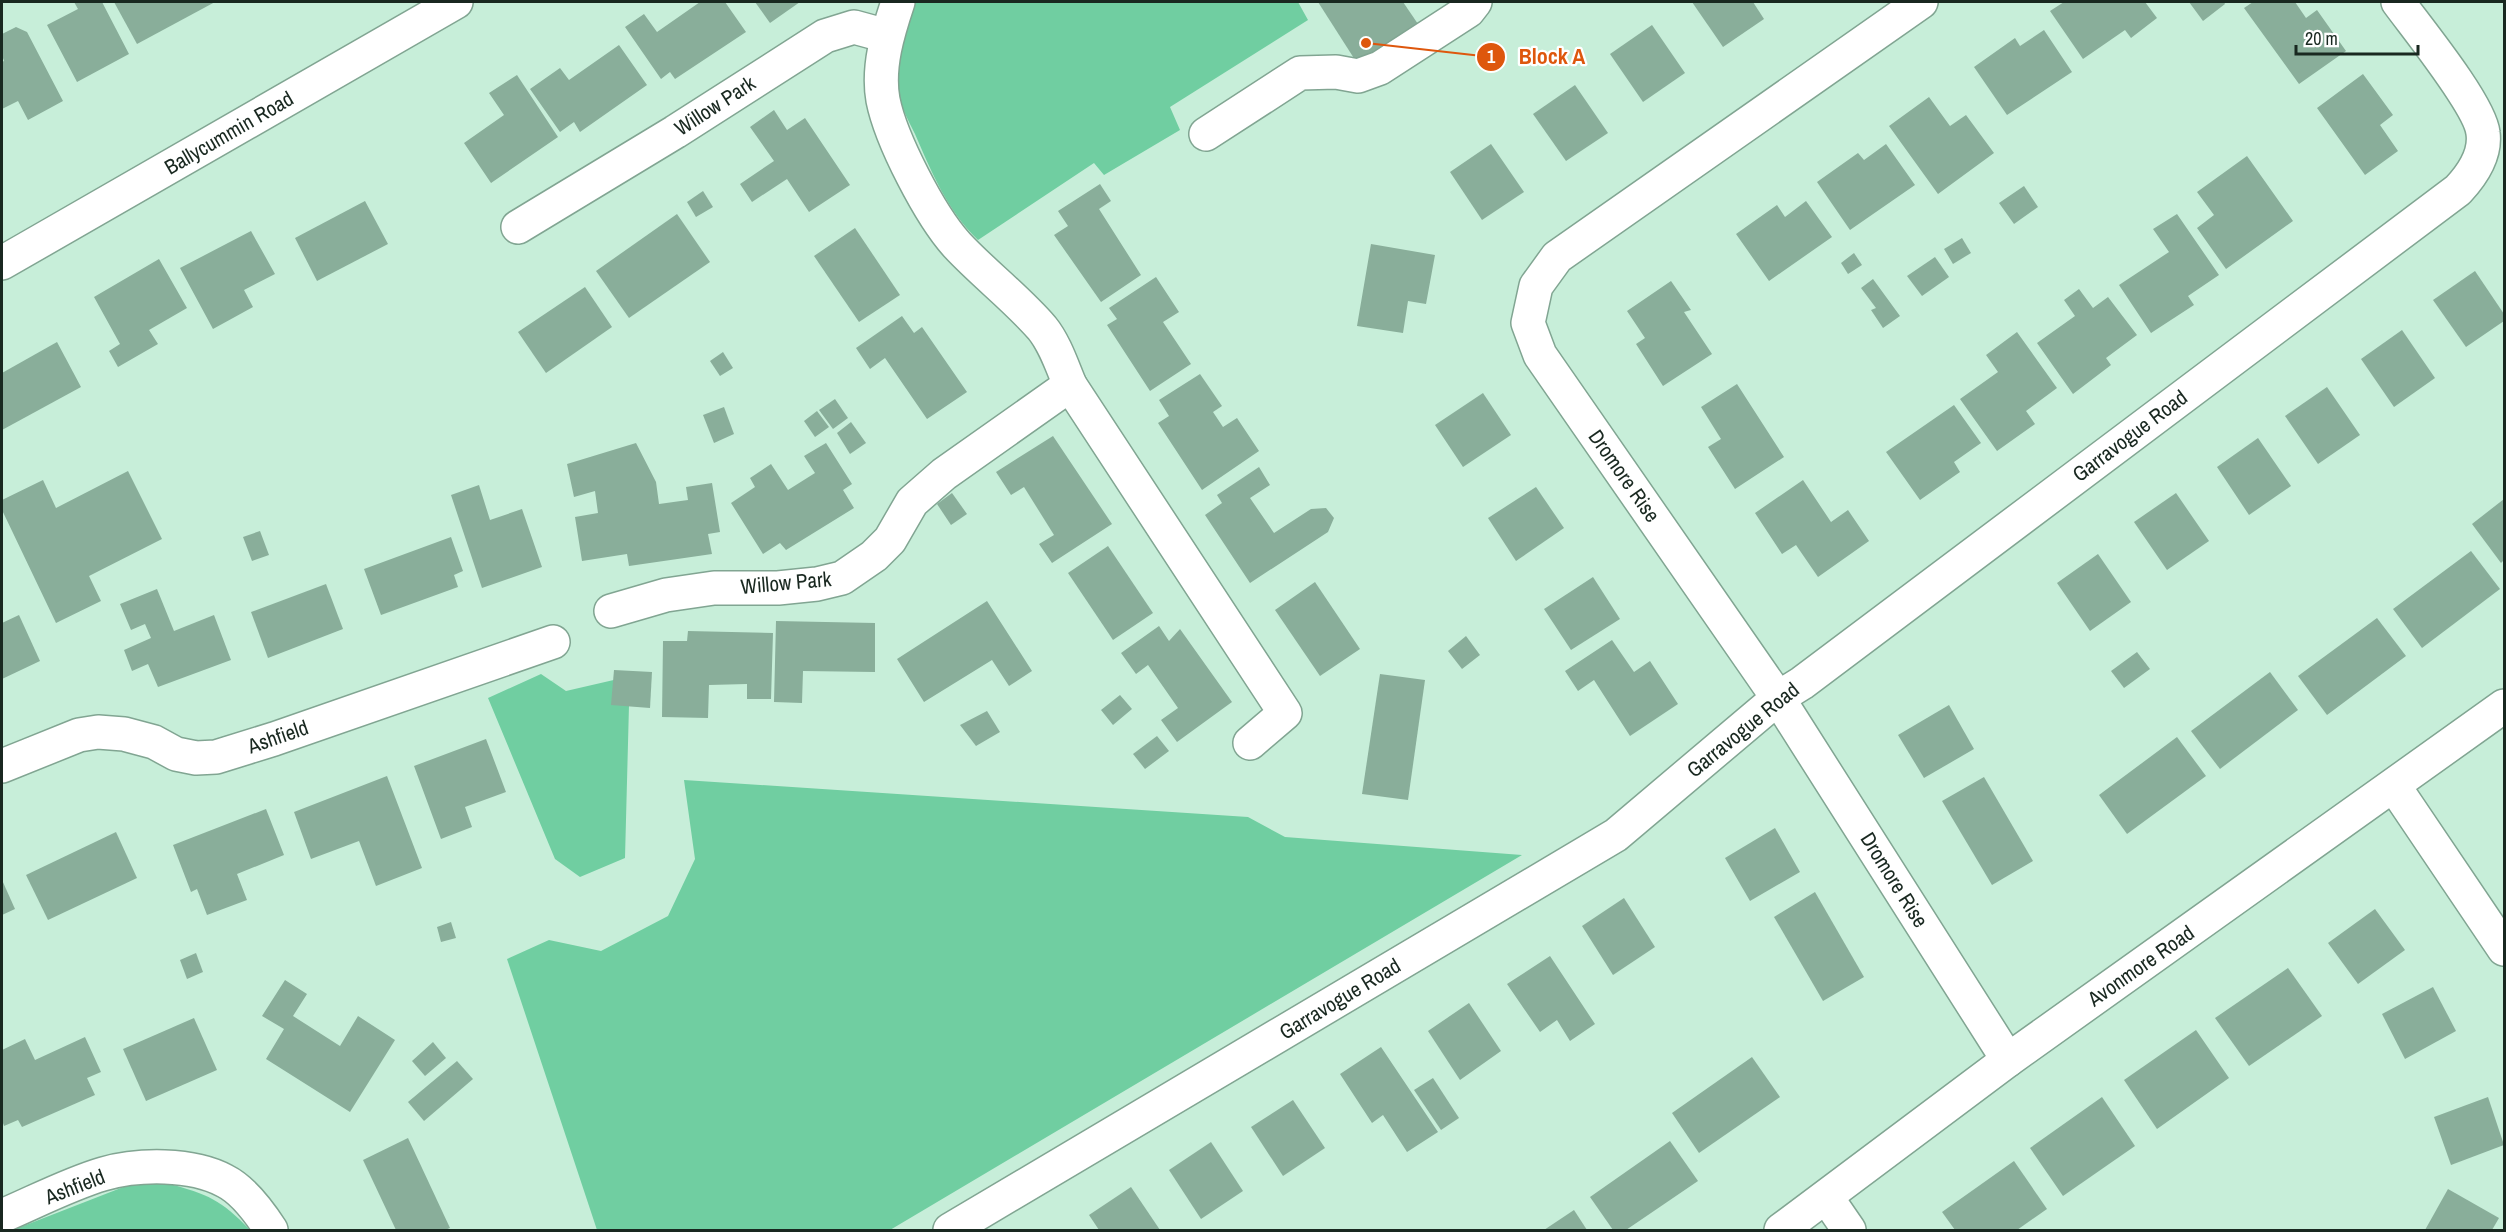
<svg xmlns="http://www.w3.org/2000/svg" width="2506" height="1232" font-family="'Archivo Narrow',sans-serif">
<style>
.green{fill:#70cea1}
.building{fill:#89ae9a}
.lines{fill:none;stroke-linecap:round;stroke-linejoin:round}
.street-casing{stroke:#81a592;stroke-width:36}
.secondary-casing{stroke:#81a592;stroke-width:36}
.street{stroke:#fff;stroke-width:33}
.secondary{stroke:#fff;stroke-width:33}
.labels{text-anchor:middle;stroke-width:4.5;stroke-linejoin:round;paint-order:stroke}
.street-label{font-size:21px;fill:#192820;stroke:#fff}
.leader{fill:none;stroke:#de570d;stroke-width:2}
.callout-dot{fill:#de570d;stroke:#fff;stroke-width:2}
.mark-label{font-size:18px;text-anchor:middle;font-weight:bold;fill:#fff}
.callout-label{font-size:22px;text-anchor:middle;font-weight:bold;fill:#de570d;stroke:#fff;stroke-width:4.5;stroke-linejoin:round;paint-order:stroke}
</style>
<rect width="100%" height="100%" fill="#c7eed9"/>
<g class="green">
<path d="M915,2H1298L1308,20L1170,107L1180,130L1104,175L1094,163L978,240C947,210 932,173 915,134C908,120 899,103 897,87C894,59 905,26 915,2Z"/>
<path d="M541,674L566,691L618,679L629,705L625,858L580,877L555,859L488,698Z"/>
<path d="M684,780L1248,817L1285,837L1522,855L890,1230H597L507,959L549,940L601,951L668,916L695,859Z"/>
<path d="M167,1183C209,1195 220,1199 250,1230H13L126,1186Z"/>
</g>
<g class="building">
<path d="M74,2H102L129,54L77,82L47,25L78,9Z"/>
<path d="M114,2H215L137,44Z"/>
<path d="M700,2H725L746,32L675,79L670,72L661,79L625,27L644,14L657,32Z"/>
<path d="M755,2H800L770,23Z"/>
<path d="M1318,2H1403L1418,24L1357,63Z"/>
<path d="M1692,2H1753L1764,19L1723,47Z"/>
<path d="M2064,2H2145L2157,18L2131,38L2125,30L2083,59L2050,11Z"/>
<path d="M2189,2H2224L2225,4L2203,21Z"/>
<path d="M2253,2H2295L2306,18L2317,10L2346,51L2299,84L2244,8Z"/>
<path d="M1652,25L1685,73L1643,102L1610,54Z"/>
<path d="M16,27L27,32L63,101L28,120L18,101L2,109V62L4,61L2,55V34Z"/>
<path d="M2044,30L2072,72L2007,115L1974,67L2015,38L2020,46Z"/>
<path d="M619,45L647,85L580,132L574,122L560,132L530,89L560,68L569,80Z"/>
<path d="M2363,74L2393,115L2380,125L2398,151L2365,175L2317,108Z"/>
<path d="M517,75L558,137L491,183L464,143L504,115L489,93Z"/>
<path d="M1575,85L1608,133L1566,161L1533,114Z"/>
<path d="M1929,97L1950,126L1966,115L1994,153L1938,194L1889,126Z"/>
<path d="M774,110L787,130L805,118L850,185L809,212L787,179L752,202L740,184L774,161L750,127Z"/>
<path d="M1491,144L1524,192L1482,220L1450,172Z"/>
<path d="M1886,144L1915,185L1850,230L1817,182L1858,153L1864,160Z"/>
<path d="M2247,156L2293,221L2226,269L2197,228L2214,215L2197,192Z"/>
<path d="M1100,184L1111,201L1099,209L1141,275L1101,302L1054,235L1068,226L1058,211Z"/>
<path d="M2024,186L2038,207L2014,224L1999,203Z"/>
<path d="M703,191L713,207L696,217L687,202Z"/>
<path d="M365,201L388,244L317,281L295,238Z"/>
<path d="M1806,201L1832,237L1769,281L1736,234L1777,205L1785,217Z"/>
<path d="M677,214L710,262L629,318L596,271Z"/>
<path d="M2177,214L2219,275L2188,296L2194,305L2151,333L2119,285L2169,252L2153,229Z"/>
<path d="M855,228L900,295L859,322L814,256Z"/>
<path d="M251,231L275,274L244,290L253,307L213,329L180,268Z"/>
<path d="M1962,238L1971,253L1953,264L1944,249Z"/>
<path d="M1371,244L1435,255L1426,304L1408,301L1403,333L1357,326Z"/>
<path d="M1854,253L1862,265L1848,274L1841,263Z"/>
<path d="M1935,257L1949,277L1922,296L1907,276Z"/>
<path d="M159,259L187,308L149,330L158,344L118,367L109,351L120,344L94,297Z"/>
<path d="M2475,271L2504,314V321L2466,347L2433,300Z"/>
<path d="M1156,277L1179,312L1163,322L1191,364L1150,391L1107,325L1117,319L1109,308Z"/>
<path d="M1873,279L1900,316L1883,328L1871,310L1876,308L1861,288Z"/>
<path d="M1671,281L1691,310L1684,312L1712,354L1663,386L1636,344L1645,338L1627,311Z"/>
<path d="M585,287L612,327L546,373L518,332Z"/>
<path d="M2079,289L2093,308L2108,297L2137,335L2106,358L2111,365L2073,394L2037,343L2075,316L2064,300Z"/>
<path d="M902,316L914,333L922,327L967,392L927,419L885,358L870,369L856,348Z"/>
<path d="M2402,330L2435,378L2394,407L2361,359Z"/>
<path d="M2017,332L2057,388L2026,411L2035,424L1997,451L1960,399L1998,372L1986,355Z"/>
<path d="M57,342L81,387L2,430V373Z"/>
<path d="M723,352L733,368L720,376L710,361Z"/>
<path d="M1200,374L1222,406L1213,412L1223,427L1237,418L1259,451L1202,490L1158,423L1169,416L1159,400Z"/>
<path d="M1737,384L1784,457L1735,489L1708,447L1721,439L1701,407Z"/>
<path d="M2327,387L2360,435L2318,464L2285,416Z"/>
<path d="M1483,393L1511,435L1463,467L1435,425Z"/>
<path d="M835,399L848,418L833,429L819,410Z"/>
<path d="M1954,405L1981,443L1954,462L1960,472L1920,500L1886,452Z"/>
<path d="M724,407L734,434L714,443L703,415Z"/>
<path d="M817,411L829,427L815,437L804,421Z"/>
<path d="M851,422L866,443L850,454L837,433Z"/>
<path d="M1053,436L1112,524L1052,563L1039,544L1054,535L1024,487L1011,495L996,472Z"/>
<path d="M2258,438L2291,486L2249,515L2217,467Z"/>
<path d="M636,443L656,482L659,504L688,500L686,487L712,483L720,532L708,534L712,554L629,566L627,554L582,561L575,517L598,513L595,491L574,497L567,464Z"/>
<path d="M826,443L852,484L843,490L854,508L786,550L780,543L763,554L731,503L755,487L750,478L771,464L788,490L815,473L804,456Z"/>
<path d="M1259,467L1270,485L1250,498L1274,533L1311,509L1326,508L1334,518L1328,532L1250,583L1205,515L1222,503L1217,495Z"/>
<path d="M128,471L162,539L89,576L101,601L56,623L2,510V500L43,480L56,508Z"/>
<path d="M1803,480L1831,522L1848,510L1869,541L1818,577L1796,545L1782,554L1755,513Z"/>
<path d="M479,485L490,520L522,509L542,567L482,588L451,495Z"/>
<path d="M1536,487L1564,528L1516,561L1488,518Z"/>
<path d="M952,493L967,514L951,525L937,504Z"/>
<path d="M2176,493L2209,541L2167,570L2134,522Z"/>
<path d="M2504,499V560L2501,563L2472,524Z"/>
<path d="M260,531L269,555L252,561L243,537Z"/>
<path d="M451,537L463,571L454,575L458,587L381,615L364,569Z"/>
<path d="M1108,546L1153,613L1113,640L1068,573Z"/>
<path d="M2471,551L2500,589L2422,648L2393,609Z"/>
<path d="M2098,554L2131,602L2090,631L2057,583Z"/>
<path d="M1593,577L1620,619L1571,650L1544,609Z"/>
<path d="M1315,582L1360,649L1320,676L1275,610Z"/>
<path d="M326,584L343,629L268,658L251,612Z"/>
<path d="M157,589L174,631L214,615L231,660L158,687L148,664L132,671L124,650L151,638L145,624L131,630L120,604Z"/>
<path d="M987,601L1032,671L1009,686L992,660L924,702L897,659Z"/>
<path d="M19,615L40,661L2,679V623Z"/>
<path d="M2377,618L2406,656L2327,715L2298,676Z"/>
<path d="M776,621L875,623V672L803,671L802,703L774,702Z"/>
<path d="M1159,626L1169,641L1180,629L1232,702L1177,742L1161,720L1178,708L1148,665L1136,674L1121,653Z"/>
<path d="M688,631L773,633L771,699H747V684L709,685L708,718L662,717L663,641H687Z"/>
<path d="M1466,636L1480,655L1462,669L1448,651Z"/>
<path d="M1612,640L1634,672L1650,661L1678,704L1630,736L1594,680L1578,691L1565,671Z"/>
<path d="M2137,652L2150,669L2124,688L2111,671Z"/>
<path d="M614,670L652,672L650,708L611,705Z"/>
<path d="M2270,672L2298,710L2220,769L2191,731Z"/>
<path d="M1380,674L1425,680L1408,800L1362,794Z"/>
<path d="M1120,695L1132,709L1113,725L1101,710Z"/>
<path d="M1949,705L1974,749L1924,778L1898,735Z"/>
<path d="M987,711L1000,732L976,746L960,725Z"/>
<path d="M1157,736L1169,751L1145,769L1133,754Z"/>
<path d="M2177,737L2206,776L2127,834L2099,795Z"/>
<path d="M486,739L506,792L465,807L472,827L441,839L414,766Z"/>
<path d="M387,776L422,868L376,886L359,841L311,859L294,812Z"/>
<path d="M1984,777L2033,861L1992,885L1942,801Z"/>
<path d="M266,809L284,855L237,874L247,900L207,915L197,889L191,892L173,845Z"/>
<path d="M1775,828L1800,872L1750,901L1725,858Z"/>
<path d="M116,832L137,878L48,920L26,875Z"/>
<path d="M2,880L15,909L2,915Z"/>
<path d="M1815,892L1864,977L1823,1001L1774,917Z"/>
<path d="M1624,898L1655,947L1613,975L1582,926Z"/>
<path d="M2375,909L2405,950L2358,984L2328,943Z"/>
<path d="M451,922L456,938L441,942L437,927Z"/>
<path d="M196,953L203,972L187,979L180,960Z"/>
<path d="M1550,956L1595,1024L1570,1041L1557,1020L1540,1032L1507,984Z"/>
<path d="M2288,968L2322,1016L2249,1066L2215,1018Z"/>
<path d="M285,980L307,994L293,1016L340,1046L358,1016L395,1040L350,1112L266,1059L284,1029L262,1016Z"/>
<path d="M2433,987L2456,1031L2405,1059L2382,1014Z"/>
<path d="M1469,1003L1501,1051L1460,1080L1428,1031Z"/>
<path d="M194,1018L217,1070L146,1101L123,1049Z"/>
<path d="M2196,1030L2229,1078L2157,1129L2124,1080Z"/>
<path d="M85,1037L101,1072L87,1078L95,1095L22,1127L18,1120L4,1126L2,1120V1050L25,1039L35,1060Z"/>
<path d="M433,1042L446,1058L425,1076L412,1061Z"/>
<path d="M1381,1047L1438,1132L1407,1152L1383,1115L1372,1123L1340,1074Z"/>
<path d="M1752,1057L1780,1097L1699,1153L1672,1113Z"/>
<path d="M457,1061L473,1079L424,1121L408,1102Z"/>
<path d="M1433,1078L1459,1118L1441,1130L1414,1090Z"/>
<path d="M2102,1097L2135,1146L2063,1196L2030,1148Z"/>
<path d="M2488,1097L2504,1145L2451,1165L2434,1117Z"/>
<path d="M1293,1100L1325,1148L1283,1176L1251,1127Z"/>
<path d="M408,1138L450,1228L445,1230H396L363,1160Z"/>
<path d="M1670,1141L1698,1181L1626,1230H1613L1590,1197Z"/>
<path d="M1211,1142L1243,1191L1201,1219L1169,1170Z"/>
<path d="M2014,1161L2047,1209L2017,1230H1955L1942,1212Z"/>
<path d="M1131,1187L1160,1230H1099L1089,1215Z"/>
<path d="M2448,1189L2499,1218L2492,1230H2425Z"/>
<path d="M1574,1210L1587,1230H1544Z"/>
</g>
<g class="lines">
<g class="street-casing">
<g id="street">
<path d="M898,2C888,32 877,67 883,100C891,140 930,215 957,245C984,274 1016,298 1042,328C1055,344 1062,366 1070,385L1285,713L1250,743"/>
<path d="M1921,2L1557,257L1536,286L1528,323L1540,355L1778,698L2008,1060"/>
<path d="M1206,134L1300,73L1336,72L1358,76L1380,68L1468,11L1475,2"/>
<path d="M518,227L675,132L825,36L854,27L887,36"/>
<path d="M611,611L666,595L714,588H778L817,584L842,578L874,556L890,540L912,502L944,474L1070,385"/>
<path d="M2,766L79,735L98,732L124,734L154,742L176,754L196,758L216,757L274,739L553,642"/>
<path d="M2394,786L2504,949"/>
<path d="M1827,1198L1849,1230"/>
<path d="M2,1216C35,1202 69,1184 103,1174C138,1164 192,1163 225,1181C243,1190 260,1213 271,1230"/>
<path d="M950,1230L1616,835L1778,698L1802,683L2458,190C2472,175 2486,155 2483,133C2480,105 2417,28 2398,2"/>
<path d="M1781,1230L2008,1060L2504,706"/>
</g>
</g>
<g class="secondary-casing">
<path id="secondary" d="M2,263L456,2"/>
</g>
<use href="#street" class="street"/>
<use href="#secondary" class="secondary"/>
</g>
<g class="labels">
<g class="street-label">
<text transform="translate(715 106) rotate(-33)" y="7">Willow Park</text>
<text transform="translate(229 133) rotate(-30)" y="7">Ballycummin Road</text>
<text transform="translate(2130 436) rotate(-37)" y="7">Garravogue Road</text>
<text transform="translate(1624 476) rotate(55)" y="7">Dromore Rise</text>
<text transform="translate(786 583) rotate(-5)" y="7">Willow Park</text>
<text transform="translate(1743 730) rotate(-39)" y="7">Garravogue Road</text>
<text transform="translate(278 737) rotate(-19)" y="7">Ashfield</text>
<text transform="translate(1894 880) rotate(58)" y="7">Dromore Rise</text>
<text transform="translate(2141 966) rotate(-35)" y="7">Avonmore Road</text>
<text transform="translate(1340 999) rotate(-31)" y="7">Garravogue Road</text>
<text transform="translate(75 1187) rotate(-21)" y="7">Ashfield</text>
</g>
</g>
<path class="leader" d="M1366 43L1491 57"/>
<g class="callout-dot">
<circle cx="1366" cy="43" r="6"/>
<circle cx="1491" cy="57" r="15"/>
</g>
<g class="mark-label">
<text x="1491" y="63">1</text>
</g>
<g class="callout-label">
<text x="1552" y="64">Block A</text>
</g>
<rect width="2506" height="1232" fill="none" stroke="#192820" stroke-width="6"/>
<path d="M2296 45v9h122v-9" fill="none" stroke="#192820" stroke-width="3"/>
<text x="2305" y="45" font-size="18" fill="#192820" stroke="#ffffff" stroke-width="4.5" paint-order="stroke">20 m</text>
</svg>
